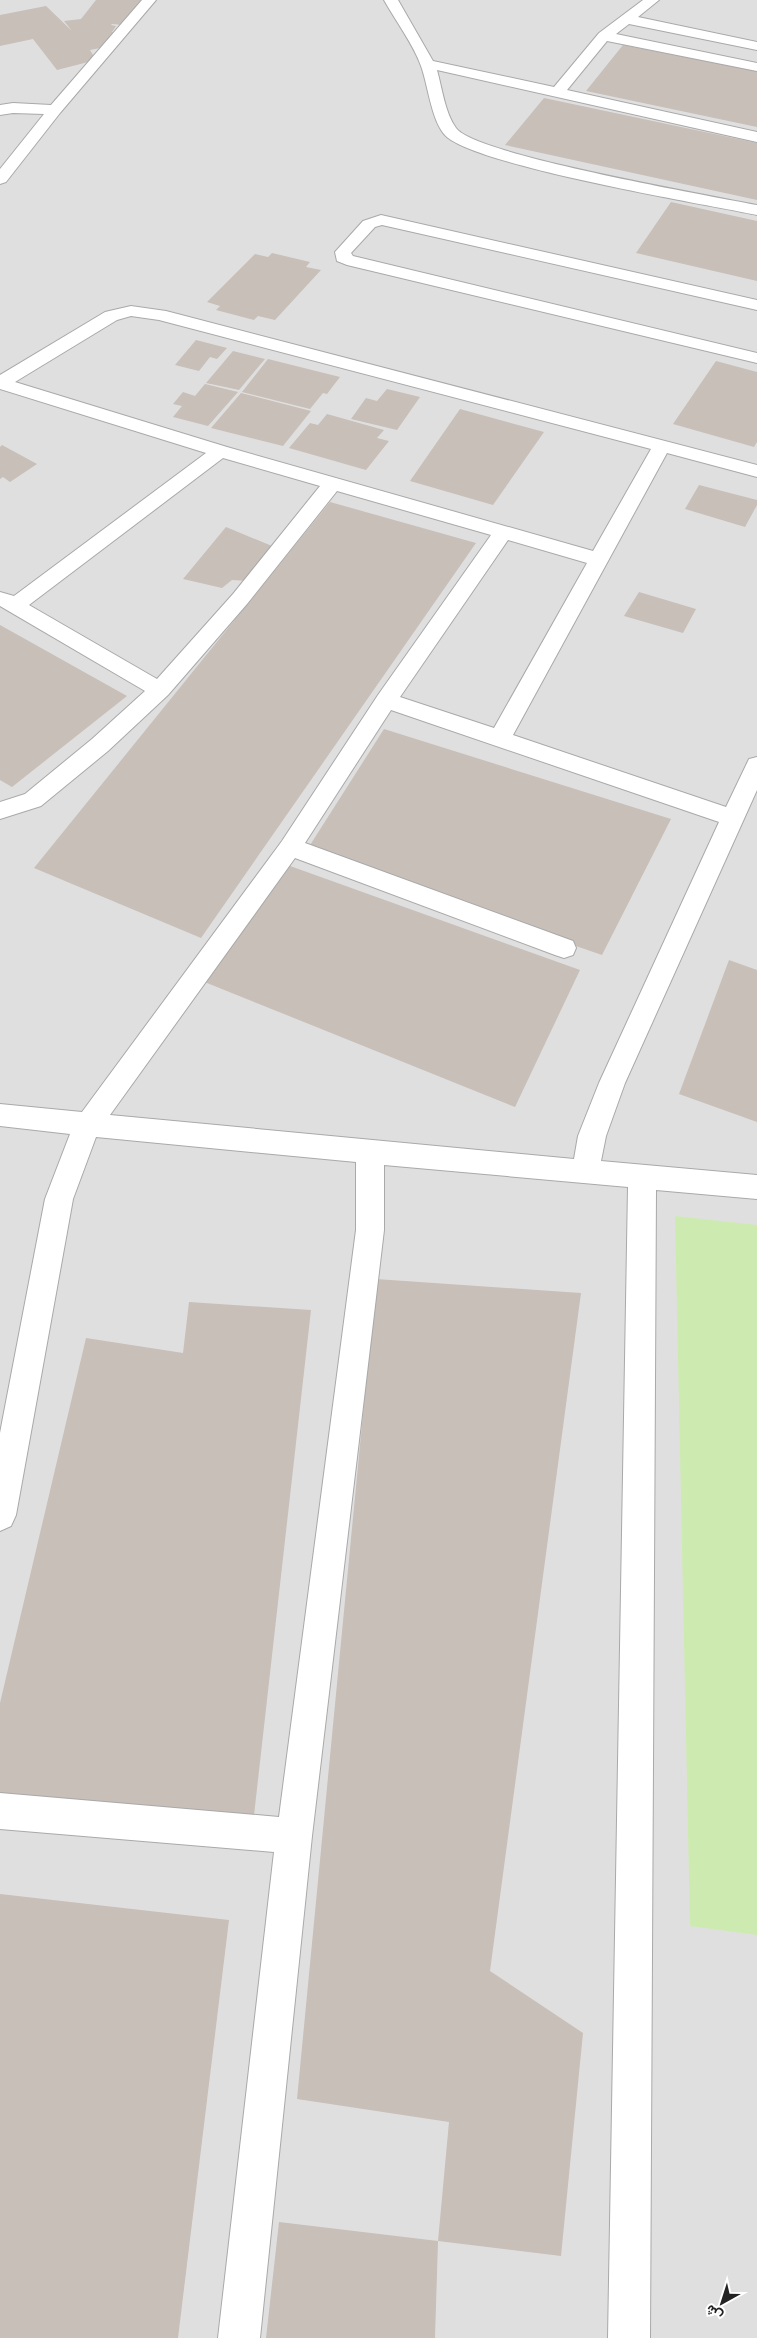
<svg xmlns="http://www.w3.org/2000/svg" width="757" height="2338" font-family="Mulish,Vazirmatn,sans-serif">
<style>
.residential{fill:#e0dfdf}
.grass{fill:#cdebb0}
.building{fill:#c7bfb8}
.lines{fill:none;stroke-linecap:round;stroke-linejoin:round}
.street-casing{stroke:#a9a9a9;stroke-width:2}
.street{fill:#fff;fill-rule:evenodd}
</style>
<rect width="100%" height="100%" fill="#f2efe9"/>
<rect class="residential" x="0" y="0" width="757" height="2338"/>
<path class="grass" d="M675,1216L757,1225V1935L690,1926Z"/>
<g class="building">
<path d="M96,0H144L123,25L112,24L111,25L116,26L112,32L117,33L105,47L90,50L96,60L57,70L33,39L0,46V15L46,6L72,31L64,21L81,19Z"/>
<path d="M623,45L757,71V127L586,91Z"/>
<path d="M544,98L757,143V200L505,145Z"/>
<path d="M671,202L757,221V281L636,253Z"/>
<path d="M272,253L310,262L306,267L321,270L275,320L258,316L254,320L216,310L220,306L207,302L255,254L268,257Z"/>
<path d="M196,340L227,348L217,359L210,357L199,371L175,365Z"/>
<path d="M233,351L265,359L239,390L206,383Z"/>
<path d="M268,359L340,377L327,394L323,393L310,409L242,392Z"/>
<path d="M716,361L757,372V442L754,447L673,424Z"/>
<path d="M205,384L238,392L208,426L173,417L182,406L173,404L183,392L195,396Z"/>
<path d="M387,389L420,397L397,430L351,419L366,398L377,401Z"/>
<path d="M241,393L311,411L283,446L211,428Z"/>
<path d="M460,409L544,432L493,505L410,481Z"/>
<path d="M327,414L384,430L377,438L389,441L366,470L289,448L310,423L318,425Z"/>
<path d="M2,445L37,464L10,482L3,477L0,479V447Z"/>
<path d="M699,485L757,500V505L745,527L685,509Z"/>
<path d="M330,502L476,543L201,938L34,868Z"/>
<path d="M226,527L272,546L249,581L232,580L222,588L183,579Z"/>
<path d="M639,592L696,609L683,633L624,616Z"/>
<path d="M0,625L127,696L12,787L0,780Z"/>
<path d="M384,729L671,819L602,955L305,853Z"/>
<path d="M279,862L580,970L515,1107L202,981Z"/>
<path d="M729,960L757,970V1122L679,1094Z"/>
<path d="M376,1279L581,1293L490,1971L583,2033L561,2256L438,2241L449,2122L297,2099Z"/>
<path d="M189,1302L311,1310L252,1833L0,1811V1703L86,1338L183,1353Z"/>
<path d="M0,1894L229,1920L178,2338H0Z"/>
<path d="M279,2222L438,2241L435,2338H266Z"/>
</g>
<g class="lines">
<g class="street-casing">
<g id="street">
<path d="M142,0H156L60,113L6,182L0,184V169L44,114L13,113L0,115V105L13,103L51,105Z"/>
<path d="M384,0H398L433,61L554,87L599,33L643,0H659L638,17L757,42V50L629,24L616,34L757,63V71L607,41L567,90L757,132V142L437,70C442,88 445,113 456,128C475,155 712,196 757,205V215C705,204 469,165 444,134C431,118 428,85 421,66C414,45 395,20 384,0Z"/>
<path d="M381,215L757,300V310L382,225L375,227L351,253L353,256L757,353V363L347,265L337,261L335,252L363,221Z"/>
<path d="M131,306L166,311L757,465V477L667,453L513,735L726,807L749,759L757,757V790L625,1083L606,1136L601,1161L757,1175V1199L656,1190L650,2338H608L628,1187L384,1165V1230L312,1836L260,2338H218L274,1852L0,1829V1793L279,1817L356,1230V1162L96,1137L73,1199L16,1515L11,1526L0,1531V1433L45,1199L70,1134L0,1126V1104L82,1112L282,841L378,695L491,535L337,491L247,604L168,695L108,751L41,806L0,819V802L25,794L92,739L145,691L0,606V592L14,596L206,453L0,389V375L105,312ZM131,316L159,320L651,449L593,551L227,447L15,382L117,320ZM223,458L320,486L233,594L157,679L29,605ZM508,540L587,563L494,728L400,697ZM391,710L719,822L599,1083L578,1136L574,1159L110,1115L295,858L555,955L564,958L573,955L576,948L573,941L305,843Z"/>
</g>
</g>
<use href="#street" class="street"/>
</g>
<g transform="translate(722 2303) rotate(219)" stroke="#ffffff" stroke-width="4" paint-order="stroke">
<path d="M0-4L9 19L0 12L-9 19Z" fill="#222222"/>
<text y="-8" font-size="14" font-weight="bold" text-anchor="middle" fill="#222222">ش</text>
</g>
</svg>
